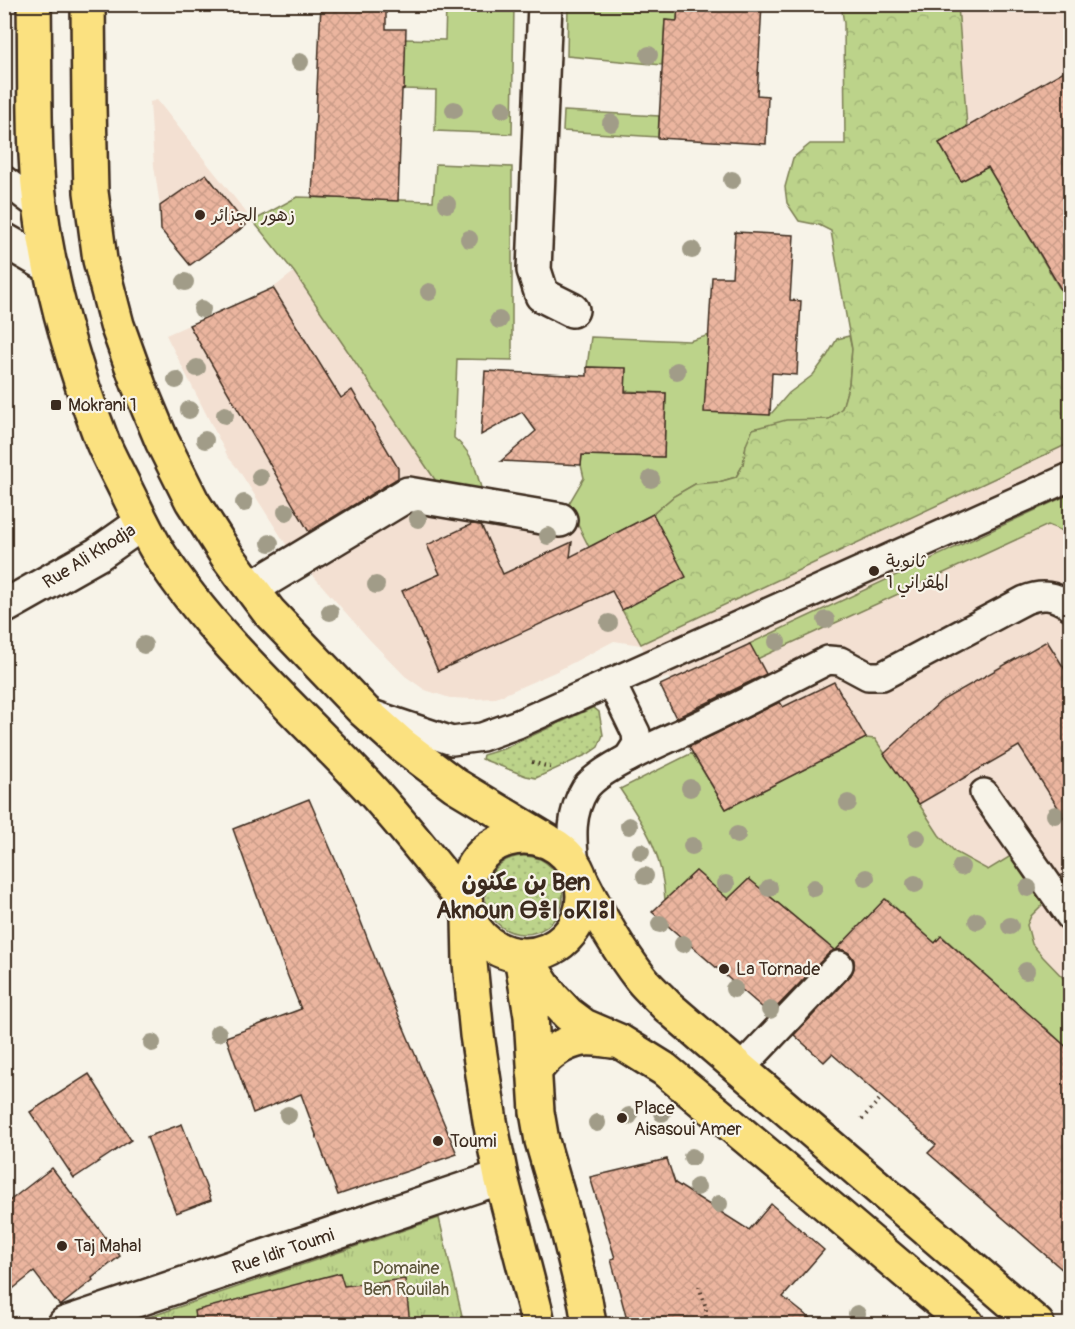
<svg xmlns="http://www.w3.org/2000/svg" width="1075" height="1329" font-family="Pangolin,'Playpen Sans Arabic','Noto Sans Tifinagh',sans-serif">
<style>
.built{fill:#f3e0d2}
.grass{fill:#bcd38a;stroke:#7c7e54;stroke-width:1.5}
.forest{fill:url(#forest-crowns);stroke:#7c7e54;stroke-width:1.5}
.park{fill:url(#park-tufts);stroke:#7c7e54;stroke-width:1.5}
.garden{fill:url(#garden-dots);stroke:#7c7e54;stroke-width:1.5}
.building{fill:url(#building-cross-hatch);stroke:#3b2a1e;stroke-width:1.5}
.lines{fill:none;stroke-linecap:round;stroke-linejoin:round}
.lane-casing{stroke:#3b2a1e;stroke-width:32}
.street-casing{stroke:#3b2a1e;stroke-width:38}
.primary-casing{stroke:#3b2a1e;stroke-width:38}
.path{stroke:#3b2a1e;stroke-width:4;stroke-dasharray:1.5 4.5;stroke-linecap:butt}
.lane{stroke:#f7f3e8;stroke-width:27}
.street{stroke:#f7f3e8;stroke-width:33}
.primary{stroke:#fbe180;stroke-width:33}
.tree{fill:#a19c88}
.poi-dot{fill:#3b2a1e;stroke:#f7f3e8;stroke-width:2}
.labels{text-anchor:middle;stroke-width:4.5;stroke-linejoin:round;paint-order:stroke}
.poi-label{font-size:18px;fill:#3b2a1e;stroke:#f7f3e8;text-anchor:start}
.street-label{font-size:18px;fill:#3b2a1e;stroke:#f7f3e8}
.park-label{font-size:18px;fill:#5b5439;stroke:#f7f3e8}
.district-label{font-size:24px;font-weight:bold;fill:#3b2a1e;stroke:#f7f3e8}
</style>
<defs>
<pattern id="forest-crowns" width="20" height="18" patternUnits="userSpaceOnUse" patternTransform="scale(1.5)"><rect width="20" height="18" fill="#bcd38a"/><path d="M2 6a3 3 0 1 1 6 0M12 15a3 3 0 1 1 6 0" fill="none" stroke="#a2b577"/></pattern>
<pattern id="park-tufts" width="24" height="20" patternUnits="userSpaceOnUse" patternTransform="scale(1.5)"><rect width="24" height="20" fill="#bcd38a"/><path d="M3 7l-1-3M5 7V3M7 7l1-3M15 17l-1-3M17 17v-4M19 17l1-3" fill="none" stroke="#a2b577"/></pattern>
<pattern id="garden-dots" width="8" height="8" patternUnits="userSpaceOnUse" patternTransform="scale(1.5)"><rect width="8" height="8" fill="#bcd38a"/><path d="M2 2h.1M6 6h.1" fill="none" stroke="#a2b577" stroke-width="1.8" stroke-linecap="round"/></pattern>
<pattern id="building-cross-hatch" width="8" height="8" patternUnits="userSpaceOnUse" patternTransform="scale(1.5)"><rect width="8" height="8" fill="#ebb59f"/><path d="M0 0l8 8M0 8l8-8" fill="none" stroke="#ca9c88"/></pattern>
</defs>
<rect width="100%" height="100%" fill="#f7f3e8"/>
<filter id="ink" filterUnits="userSpaceOnUse"><feTurbulence type="fractalNoise" baseFrequency=".0167" numOctaves="2"/><feDisplacementMap in="SourceGraphic" scale="12" xChannelSelector="R" yChannelSelector="G"/><feConvolveMatrix kernelMatrix="1 2 1 2 8 2 1 2 1" color-interpolation-filters="sRGB"/></filter>
<g filter="url(#ink)">
<g class="built">
<path d="M958,5H1070V306L989,167L961,181L939,143L967,127Z"/>
<path d="M157,100L253,221L190,265L161,230L160,206L154,166L150,102Z"/>
<path d="M294,272L438,484L568,505L642,644L1070,443V1063L1066,1047L1045,1027L1037,1034L1021,1007L942,936L935,943L886,899L772,1016L763,1009L827,944L749,879L728,899L696,871L665,900L664,880L657,854L650,837L620,789L691,753L675,718L686,712L668,677L658,681L641,645L614,641L557,671L496,698L473,699L450,698L425,690L405,676L369,639L287,546L238,469L228,457L166,335L273,288Z"/>
</g>
<g class="grass">
<path d="M446,5H514L512,134L435,131L436,90L404,89L405,39L445,40Z"/>
<path d="M568,5H678L677,21L665,20L662,65L567,56Z"/>
<path d="M564,111L659,116L658,137L563,131Z"/>
<path d="M436,164L512,167V360L457,359L454,438C474,454 475,468 482,491L438,484L294,272L253,221L297,197L433,201Z"/>
<path d="M717,333L770,415L789,393L813,375L827,356L837,339L849,336L852,349L849,384L842,409L829,419L746,445L743,465L736,477L719,482L695,484L674,496L653,514L589,547L568,505L584,478L581,465L582,455L664,457L666,393L625,391L626,369L587,367L591,337L689,341Z"/>
<path d="M1070,494V534L1048,525L757,659L749,644Z"/>
<path d="M866,738L875,739L919,804L939,835L955,852L988,870L1014,854L1048,899L1031,916L1027,925L1032,944L1043,957L1070,985V1063L1066,1047L1045,1027L1037,1034L1021,1007L942,936L935,943L886,899L772,1016L763,1009L827,944L749,879L728,899L696,871L665,900C662,851 646,828 620,789L692,753L726,809Z"/>
</g>
<path class="forest" d="M841,5H958L967,127L939,143L961,181L988,167L1070,306V443L641,644L622,610L685,577L653,514L674,496L695,484L719,482L736,477L743,465L746,445L753,429L786,420L829,419L842,408L849,384L852,349L831,231L819,225L799,221L787,203L785,187L793,158L810,144H845L844,23Z"/>
<path class="park" d="M439,1218L464,1324H129Z"/>
<g class="garden">
<path d="M592,708H594L599,712L603,735L598,747L588,754L536,778L526,776L482,759L483,755L503,749Z"/>
<circle cx="524" cy="895" r="39"/>
</g>
<g class="building">
<path d="M321,4H386V29H406L404,89L402,90L398,201L312,197Z"/>
<path d="M678,4H762L757,95L768,96L766,144L658,138L665,20L677,21Z"/>
<path d="M1071,67V306L988,167L961,181L939,143Z"/>
<path d="M206,174L246,225L190,265L161,230L160,206Z"/>
<path d="M735,232L794,235L790,300L801,301L797,375L772,373L770,415L704,412L712,277H732Z"/>
<path d="M273,288L341,398L352,390L398,468V478L309,532L189,325Z"/>
<path d="M587,367L626,368L625,392L666,393L664,457L582,455L581,465L501,461L536,431L522,412L481,435L485,371L587,376Z"/>
<path d="M653,514L686,577L622,610L612,591L438,671L402,591L440,574L427,545L472,524L481,525L503,574L572,542L570,557Z"/>
<path d="M1047,641L1071,679V828L1019,746L919,804L884,754L941,701Z"/>
<path d="M750,644L766,674L676,718L660,685Z"/>
<path d="M834,682L866,738L726,809L689,747L780,702L783,707Z"/>
<path d="M309,799L351,896L382,976L457,1154L338,1195L301,1094L253,1113L226,1037L301,1009L269,929L233,829Z"/>
<path d="M696,871L728,899L749,879L834,950L828,954L770,1014L652,912Z"/>
<path d="M885,899L935,943L941,936L1071,1051V1277L928,1153L936,1145L832,1054L824,1062L794,1035L851,975L854,968V960L849,953L843,950H836Z"/>
<path d="M89,1074L131,1140L74,1178L30,1112Z"/>
<path d="M182,1124L211,1200L176,1213L147,1137Z"/>
<path d="M667,1159L675,1183L749,1230L771,1204L824,1250L783,1297L817,1324H628L611,1259L615,1258L590,1177Z"/>
<path d="M52,1168L120,1256L92,1278L93,1280L60,1306L34,1272L4,1296V1205Z"/>
<path d="M340,1273L344,1286L405,1279L410,1324H196L194,1311Z"/>
</g>
<g class="lines">
<g class="lane-casing">
<g id="lane">
<path d="M4,180L41,208"/>
<path d="M611,682L636,733L637,744L628,758"/>
<path d="M369,713L452,741L482,737L518,724L1070,477"/>
<path d="M984,793L1070,916"/>
<path d="M575,865C572,838 570,813 585,789C601,765 677,736 705,722C746,702 787,681 828,660L840,661L868,676H882L1025,600C1042,593 1055,595 1070,606"/>
<path d="M740,1069L839,965"/>
</g>
</g>
<g class="street-casing">
<g id="street">
<path d="M545,4L534,270L542,295L572,310"/>
<path d="M4,240L51,267"/>
<path d="M252,588L408,494L560,520"/>
<path d="M4,607L98,554L142,523"/>
<path d="M65,1324L501,1177"/>
</g>
</g>
<g class="primary-casing">
<g id="primary">
<path d="M34,4C35,55 34,105 36,155C40,252 67,349 101,438C108,456 118,473 126,490C137,512 147,534 160,555C214,638 293,707 361,779C399,818 430,861 465,902"/>
<path d="M88,4L89,106L91,192L100,260L117,325L139,386L162,441L192,501L227,556L269,612L364,711L402,745L455,785L548,841"/>
<circle cx="524" cy="896" r="59"/>
<path d="M582,882C599,916 618,949 641,979C649,989 659,997 667,1006L1037,1324"/>
<path d="M469,919L470,963L477,1035L490,1121L501,1177L535,1309L538,1324"/>
<path d="M525,957L543,985L553,998L568,1014L584,1026L619,1041L664,1069L801,1183L967,1324"/>
<path d="M522,962L531,1016L537,1112L542,1141L567,1227L585,1300L589,1324"/>
<path d="M534,1072C546,1055 562,1042 584,1039C593,1038 604,1040 613,1041"/>
</g>
</g>
<g class="path">
<path d="M532,762L553,768"/>
<path d="M862,1119L881,1098"/>
<path d="M684,1324L703,1320L706,1317V1308L698,1283"/>
</g>
<use href="#lane" class="lane"/>
<use href="#street" class="street"/>
<use href="#primary" class="primary"/>
</g>
<g class="tree">
<circle cx="649" cy="55" r="9"/>
<circle cx="300" cy="62" r="9"/>
<circle cx="503" cy="109" r="9"/>
<circle cx="454" cy="110" r="9"/>
<circle cx="611" cy="123" r="9"/>
<circle cx="732" cy="180" r="9"/>
<circle cx="447" cy="204" r="9"/>
<circle cx="469" cy="239" r="9"/>
<circle cx="692" cy="250" r="9"/>
<circle cx="185" cy="282" r="9"/>
<circle cx="429" cy="292" r="9"/>
<circle cx="202" cy="309" r="9"/>
<circle cx="499" cy="320" r="9"/>
<circle cx="197" cy="368" r="9"/>
<circle cx="677" cy="371" r="9"/>
<circle cx="176" cy="380" r="9"/>
<circle cx="189" cy="410" r="9"/>
<circle cx="225" cy="415" r="9"/>
<circle cx="205" cy="440" r="9"/>
<circle cx="260" cy="477" r="9"/>
<circle cx="651" cy="479" r="9"/>
<circle cx="244" cy="503" r="9"/>
<circle cx="286" cy="512" r="9"/>
<circle cx="418" cy="519" r="9"/>
<circle cx="548" cy="536" r="9"/>
<circle cx="270" cy="543" r="9"/>
<circle cx="376" cy="585" r="9"/>
<circle cx="330" cy="612" r="9"/>
<circle cx="826" cy="620" r="9"/>
<circle cx="609" cy="623" r="9"/>
<circle cx="777" cy="642" r="9"/>
<circle cx="144" cy="645" r="9"/>
<circle cx="690" cy="788" r="9"/>
<circle cx="848" cy="803" r="9"/>
<circle cx="1055" cy="815" r="9"/>
<circle cx="629" cy="826" r="9"/>
<circle cx="737" cy="835" r="9"/>
<circle cx="917" cy="838" r="9"/>
<circle cx="692" cy="846" r="9"/>
<circle cx="641" cy="852" r="9"/>
<circle cx="961" cy="867" r="9"/>
<circle cx="645" cy="876" r="9"/>
<circle cx="866" cy="878" r="9"/>
<circle cx="726" cy="884" r="9"/>
<circle cx="915" cy="884" r="9"/>
<circle cx="769" cy="888" r="9"/>
<circle cx="814" cy="888" r="9"/>
<circle cx="1028" cy="888" r="9"/>
<circle cx="977" cy="921" r="9"/>
<circle cx="660" cy="924" r="9"/>
<circle cx="1010" cy="926" r="9"/>
<circle cx="683" cy="944" r="9"/>
<circle cx="1026" cy="971" r="9"/>
<circle cx="734" cy="989" r="9"/>
<circle cx="770" cy="1010" r="9"/>
<circle cx="218" cy="1033" r="9"/>
<circle cx="152" cy="1043" r="9"/>
<circle cx="662" cy="1113" r="9"/>
<circle cx="288" cy="1115" r="9"/>
<circle cx="629" cy="1116" r="9"/>
<circle cx="597" cy="1123" r="9"/>
<circle cx="692" cy="1157" r="9"/>
<circle cx="697" cy="1187" r="9"/>
<circle cx="719" cy="1204" r="9"/>
<circle cx="857" cy="1314" r="9"/>
</g>
</g>
<g class="poi-dot">
<circle cx="200" cy="215" r="6"/>
<rect x="50" y="399" width="12" height="12" rx="3"/>
<circle cx="874" cy="571" r="6"/>
<circle cx="724" cy="969" r="6"/>
<circle cx="622" cy="1118" r="6"/>
<circle cx="438" cy="1141" r="6"/>
<circle cx="62" cy="1246" r="6"/>
</g>
<g class="labels">
<g class="poi-label">
<text x="212" y="221">زهور الجزائر</text>
<text x="68" y="411">Mokrani 1</text>
<text x="886" y="567">ثانوية<tspan x="886" dy="21">المقراني 1</tspan></text>
<text x="736" y="975">La Tornade</text>
<text x="634" y="1114">Place<tspan x="634" dy="21">Aisasoui Amer</tspan></text>
<text x="450" y="1147">Toumi</text>
<text x="74" y="1252">Taj Mahal</text>
</g>
<g class="street-label">
<text transform="translate(89 556) rotate(-32)" y="6">Rue Ali Khodja</text>
<text transform="translate(283 1251) rotate(-19)" y="6">Rue Idir Toumi</text>
</g>
<g class="park-label">
<text x="406" y="1274">Domaine<tspan x="406" dy="21">Ben Rouilah</tspan></text>
</g>
<g class="district-label">
<text x="526" y="890">بن عكنون Ben<tspan x="526" dy="28">Aknoun ⴱⴻⵏ ⴰⴽⵏⵓⵏ</tspan></text>
</g>
</g>
<rect width="1075" height="1329" fill="none" stroke="#f7f3e8" stroke-width="24"/>
<rect x="12" y="12" width="1051" height="1305" fill="none" stroke="#3b2a1e" stroke-width="2" filter="url(#ink)"/>
</svg>
